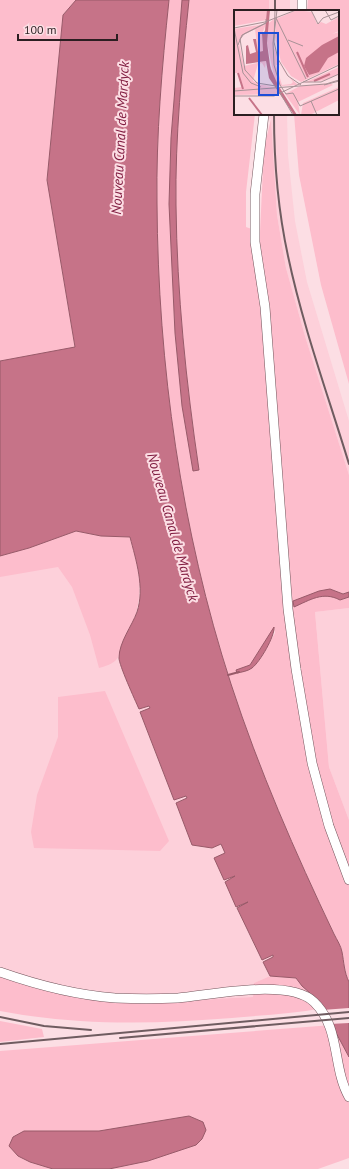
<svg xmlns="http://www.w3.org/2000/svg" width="349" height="1169" font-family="'PT Sans',sans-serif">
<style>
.built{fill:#fdd0da}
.green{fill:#fdbdcc;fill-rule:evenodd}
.water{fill:#c67388;stroke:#985a69}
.pier{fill:#fcdee4}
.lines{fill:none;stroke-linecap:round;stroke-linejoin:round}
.stream{stroke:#985a69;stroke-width:2}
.minor-casing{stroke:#73555c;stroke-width:10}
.minor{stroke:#fff;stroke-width:9}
.rail{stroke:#6f5c60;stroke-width:2}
.labels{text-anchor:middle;stroke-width:4;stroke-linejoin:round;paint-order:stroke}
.water-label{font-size:14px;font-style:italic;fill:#801c40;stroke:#fcdee4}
.inset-river{fill:none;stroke:#c67388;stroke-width:2}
.inset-road{fill:none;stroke:#a89196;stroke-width:1}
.view{fill:#1d4ed8;fill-opacity:0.15;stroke:#1d4ed8;stroke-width:2}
.inset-edge{fill:none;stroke:#2b1e21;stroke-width:2}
</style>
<rect width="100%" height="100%" fill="#fcdee4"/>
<g class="built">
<rect x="269" y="0" width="21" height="11"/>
<path d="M258,114H287L288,155L295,221L307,282L349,421V475L305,336L286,268L277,215L271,119Z"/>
<path d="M130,537L139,709L149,706L150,708L140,713L174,800L186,796L187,798L176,803L221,844L225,853L215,858L235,875L236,907L248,901V903L237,908L262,960L272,955L273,957L263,962L270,976L254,983L253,997L151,1004L97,1001L33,987L0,975V556Z"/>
<path d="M349,608V820L329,767L315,612Z"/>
</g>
<g class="green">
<path d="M0,0H76L63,15L47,180L75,348L0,361Z"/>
<path d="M169,0H182L171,138L169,204L175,333L182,406L194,471L199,470C186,382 177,294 176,205C175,137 182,68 189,0H269V11H235V114H255L246,192V227L260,232L264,148L271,119L277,215L286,268L305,336L349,475V592L343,594L330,589L315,598L331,595L340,600L349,597V608L315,612L329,767L349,820V982C344,972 344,962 342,952C341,946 337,940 334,934C295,852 259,770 231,684C181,530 158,366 157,203C156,135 162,67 169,0ZM274,628L275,633L259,660L237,673L236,670L250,665Z"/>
<path d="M308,0H349V384L321,285L299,175L294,114H338V11H307Z"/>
<path d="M76,531L101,536L130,537C137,561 143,585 137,610C135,620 128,629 125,638C118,657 121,662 99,668L90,635L72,587L58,567L0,577V556L29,548Z"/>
<path d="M105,691L169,841L160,851L34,848L31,832L37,795L58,737V697Z"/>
<path d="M0,975C48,993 101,1006 152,1003C186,1002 219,998 253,997L254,983L270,976L296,978L315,997L323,1008C293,1014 262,1015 232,1018C154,1024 78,1026 0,1011Z"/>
<path d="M0,1021L42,1029L44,1037L0,1042Z"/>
<path d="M332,1025L349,1057V1158L318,1169H0V1051Z"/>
</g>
<g class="water">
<path d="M76,0H169C162,67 156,135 157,203C158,366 181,530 231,684C259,770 295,852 334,934C337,940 341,946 342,952C344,962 344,972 349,982V1057L319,1001L302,986L296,978L270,976L263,962L273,957V955L262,960L237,908L248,902L236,907L225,882L235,876L224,880L214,858L225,853L221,844L212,848L192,845L176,803L187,798L186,796L174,800L140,712L150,708L149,706L139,709C135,700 119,665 119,658C119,642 132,626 137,612C145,588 136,560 130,537L101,536L76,531L29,548L0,556V361L75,347L47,180L63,15Z"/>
<path d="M182,0H189C182,68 175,137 176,205C177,294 186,382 199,470L193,471L182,406L175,333L169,204L171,138Z"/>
<path d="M330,589L343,594L349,592V597L340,600C323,591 310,600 294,607L293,601L319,591Z"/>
<path d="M274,627C275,636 260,662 252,668C248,671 242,672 237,673L236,670L250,665Z"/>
<path d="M189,1116L203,1122L206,1130L202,1139L196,1145L148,1161L109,1169H53L30,1162L18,1156L9,1146L13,1137L24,1131H99Z"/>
</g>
<path class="pier" d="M349,1008V1023L330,1024L322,1010Z"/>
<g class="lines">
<path class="stream" d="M228,675L239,672"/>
<g class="minor-casing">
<g id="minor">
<path d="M302,11V0"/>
<path d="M264,114L255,194V242L265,307L288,609L296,669L312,763L329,826L349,880"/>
<path d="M0,972C37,985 75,995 115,998C136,999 157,999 178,998C212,995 289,978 314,1002C341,1028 332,1067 349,1097"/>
</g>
</g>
<use href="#minor" class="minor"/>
<g class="rail">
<path d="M275,11V0"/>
<path d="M274,114C274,162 278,210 288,256C303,327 328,395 349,464"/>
<path d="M0,1017L44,1026L91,1030"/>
<path d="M120,1038L349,1018"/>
<path d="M0,1044L349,1012"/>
</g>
</g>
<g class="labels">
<g class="water-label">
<text transform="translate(120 138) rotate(-87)" y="5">Nouveau Canal de Mardyck</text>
<text transform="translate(173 527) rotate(74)" y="5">Nouveau Canal de Mardyck</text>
</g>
</g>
<g transform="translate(234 10)">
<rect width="105" height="105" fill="#fcdee4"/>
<path d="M0,0H33V10L0,16ZM63,0L78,2L83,14L87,12L92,14L105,7V21L98,24L105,22V54L67,72L57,66L47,52L41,27L42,9ZM40,9V37L45,53L52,64L64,75L44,76L40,66L33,33L35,13ZM42,55H46L59,72L57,74L48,75ZM32,14L28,24L29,41L24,42L21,19L9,25L5,33L10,56L32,51L31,58L28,53L24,54L19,71L27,75L42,76L27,77H43L46,84L0,85V78L8,77L4,63H0V19ZM105,57V64L91,70L70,73ZM96,73L99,75L64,92L66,105L51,84L66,76ZM105,77V90L76,105H67L69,93Z" fill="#fdbdcc" fill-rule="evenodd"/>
<path d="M33,0H36L33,33L36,55L37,59L40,56L37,59L44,75L63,105H60L35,68L32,51L12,54V36L14,35L16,44L22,42L19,29H22L24,42L29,41L28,24L31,21ZM105,26V42L94,48L85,62L75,65L70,56L72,48L88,35Z" fill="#c67388"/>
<path class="inset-river" d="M63,42L74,67M4,63L9,79M80,71L96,64M15,88L28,105"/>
<path class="inset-road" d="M41,0L40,32L44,49L54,66L67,75M43,0L39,33L40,55L46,75L52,84L59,83L66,96L105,79M77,0L84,14L89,8L105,2M91,0L97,10L105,6M42,8L72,69M32,9V13L10,24L6,29L11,60L23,73L42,76L59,105M0,18L31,12L62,0M0,18L9,63L17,73L27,77M54,30L69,36M4,35L8,25L32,13M69,72H87L105,64M90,75L105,71M0,81L92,74L105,70M0,86H40L105,55M77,91L83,105"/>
<path class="view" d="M25,23H44V85H25Z"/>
<rect width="105" height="105" class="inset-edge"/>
</g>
<path d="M18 34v6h99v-6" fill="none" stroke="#2b1e21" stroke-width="2"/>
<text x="24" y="34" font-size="12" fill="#2b1e21" stroke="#fcdee4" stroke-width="3" paint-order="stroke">100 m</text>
</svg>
